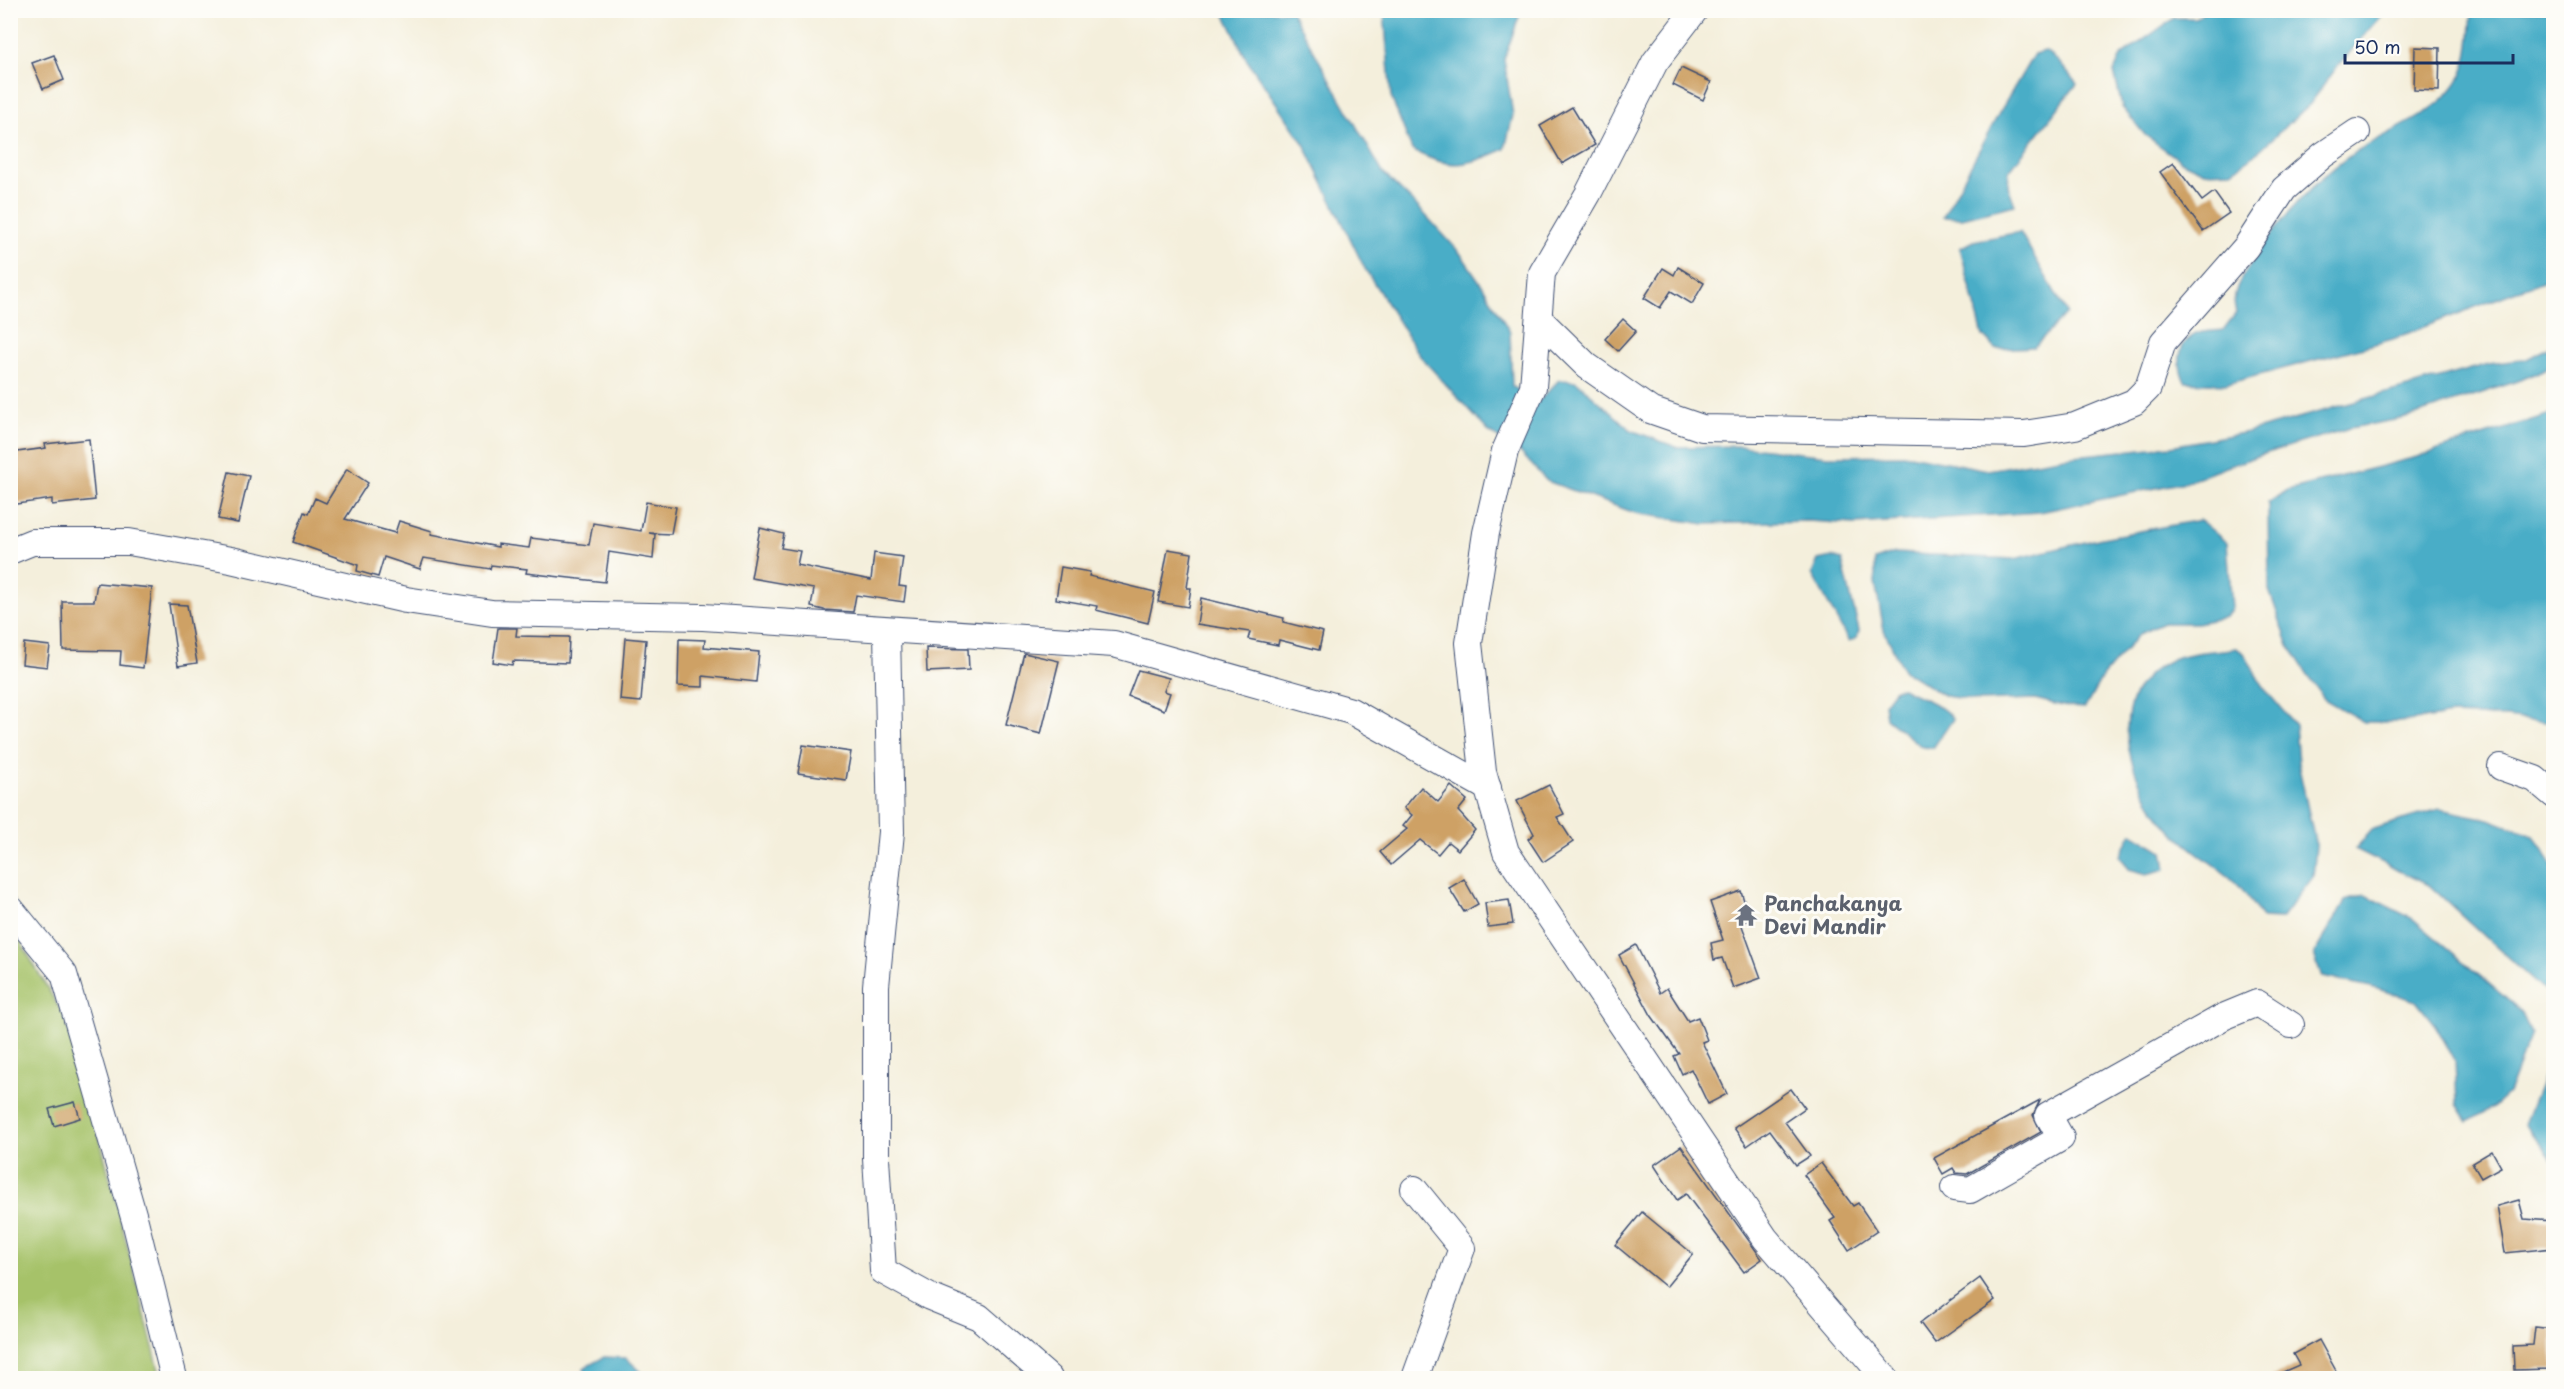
<svg xmlns="http://www.w3.org/2000/svg" width="2564" height="1389" font-family="'Playpen Sans',sans-serif">
<style>
.green{fill:#a6c269;stroke:#607864;stroke-width:1.5}
.water{fill:#48adc7;stroke:#326e92;stroke-width:1.5}
.building{fill:#cea165}
.lines{fill:none;stroke-linecap:round;stroke-linejoin:round}
.minor-casing{stroke:#3c4c71;stroke-width:28}
.minor{stroke:#fff;stroke-width:26}
.labels{text-anchor:middle;stroke-width:6;stroke-linejoin:round;paint-order:stroke}
.worship-label{font-size:20px;font-weight:bold;fill:#5b616d;stroke:#fdfcf7;text-anchor:start}
</style>
<rect width="100%" height="100%" fill="#fdfcf7"/>
<filter id="ink" filterUnits="userSpaceOnUse"><feTurbulence type="fractalNoise" baseFrequency=".0167" numOctaves="2"/><feDisplacementMap in="SourceGraphic" scale="12" xChannelSelector="R" yChannelSelector="G"/><feConvolveMatrix kernelMatrix="1 2 1 2 8 2 1 2 1" color-interpolation-filters="sRGB"/></filter>
<filter id="wash" filterUnits="userSpaceOnUse"><feTurbulence type="fractalNoise" baseFrequency=".008" numOctaves="4" result="noise"/><feDisplacementMap in="SourceGraphic" scale="24" xChannelSelector="R" yChannelSelector="G"/><feGaussianBlur stdDeviation="1.35" result="paint"/><feColorMatrix in="noise" values="0 0 0 0 0 0 0 0 0 0 0 0 0 0 0 0 0 1.4 0 .05"/><feComposite in="paint" operator="in"/></filter>
<g filter="url(#wash)">
<rect width="100%" height="100%" fill="#f4efdc"/>
<path class="green" d="M10,924L64,1016L94,1116L161,1378H11Z"/>
<g class="water">
<path d="M1223,11H1291L1383,173L1419,208L1460,253L1484,288L1510,332L1512,386L1538,402L1559,380L1576,381L1631,430L1676,447L1740,446L1828,456L1910,455L1988,470L2065,457L2171,446L2248,432L2489,364L2527,359L2553,345V365L2521,380L2406,418L2350,428L2260,455L2185,482L2040,512L1855,524L1808,521L1705,524L1635,513L1547,481L1521,453L1488,431L1420,356L1365,269L1304,144L1247,60Z"/>
<path d="M1384,11H1521L1504,59L1513,115L1505,149C1466,166 1452,171 1412,150L1391,97Z"/>
<path d="M2207,11V10L2386,11L2337,67L2310,104L2250,159L2232,171L2204,172L2181,161L2145,135L2122,107L2114,72L2121,56L2174,18H2195Z"/>
<path d="M2472,11H2553V277L2393,339L2226,384L2185,382C2177,365 2176,341 2199,333C2206,331 2216,331 2223,330L2236,313C2229,291 2244,274 2256,256C2283,216 2316,178 2357,151C2388,131 2433,116 2455,86C2470,66 2470,34 2472,11Z"/>
<path d="M2045,51L2058,61L2077,84L2009,171L2008,186L2015,205L1962,218L1943,217L1998,115L2034,54Z"/>
<path d="M2020,232L2067,313L2034,347L1996,349L1983,336L1960,248L1973,241Z"/>
<path d="M2553,413V723L2507,717L2452,715L2399,722H2364L2324,699L2289,646L2269,590L2268,503L2288,490L2417,457Z"/>
<path d="M2200,520L2227,543L2232,608L2226,617L2197,623H2163L2139,634L2103,676L2085,708L2067,707L2035,699L1979,701L1945,696L1903,670L1884,630L1875,583V560L1895,553L2014,559L2102,538Z"/>
<path d="M1832,557L1842,560L1859,630L1857,638L1849,642L1812,574L1818,560Z"/>
<path d="M2236,648L2244,653L2263,687L2295,725L2298,763L2316,846L2313,877L2281,919L2262,918C2253,906 2245,891 2234,881C2214,863 2189,850 2170,829C2127,782 2099,693 2173,659C2190,651 2217,652 2236,648Z"/>
<path d="M1902,688C1919,698 1941,703 1953,719L1933,748L1922,747L1886,718L1884,704L1895,689Z"/>
<path d="M2439,809L2489,819L2534,836L2553,866V999L2430,886L2355,849L2373,829Z"/>
<path d="M2132,833L2163,851L2166,869L2147,874L2129,869L2120,856Z"/>
<path d="M2365,895L2413,919L2522,1012L2531,1034L2508,1093L2493,1107L2468,1122L2457,1104L2455,1060L2435,1025L2416,1001L2371,987L2322,977L2314,954L2345,901Z"/>
<path d="M2553,1067V1160L2524,1124L2543,1077Z"/>
<path d="M604,1357L626,1358L648,1378H586L584,1368Z"/>
</g>
<g id="blocks">
<g class="building">
<path d="M2415,47L2440,48L2439,91L2414,90Z"/>
<path d="M54,55L64,80L43,89L32,63Z"/>
<path d="M1681,68L1711,82L1703,100L1673,85Z"/>
<path d="M1572,107L1595,145L1562,164L1540,126Z"/>
<path d="M2173,163L2202,201L2214,192L2229,213L2203,231L2160,172Z"/>
<path d="M1678,267L1704,283L1692,304L1671,291L1660,308L1644,298L1663,268L1674,275Z"/>
<path d="M1623,319L1636,331L1618,351L1605,339Z"/>
<path d="M89,439L95,500L52,505V499L10,505V453L46,448L45,444Z"/>
<path d="M347,469L368,483L345,519L395,533L399,521L432,531L431,534L498,547V544L529,548L531,538L589,545L593,523L641,531L646,502L676,507L671,534L649,533L655,534L653,559L609,552L605,582L526,573L527,569L491,565L490,569L424,558L420,569L384,557L378,577L357,571L358,565L293,542L304,512L308,514L315,498L326,503Z"/>
<path d="M229,472L249,476L238,523L218,519Z"/>
<path d="M760,528L784,534L781,548L800,551L797,565L871,580L874,553L903,557L899,586L906,587L904,602L856,595L853,612L824,610L811,607L814,589L751,578Z"/>
<path d="M1168,549L1192,553L1187,588H1191L1188,607L1158,602Z"/>
<path d="M1061,567L1090,572L1089,576L1155,592L1148,623L1096,610L1097,606L1056,599Z"/>
<path d="M97,583L152,588L143,668L120,665L121,651L63,650L62,601H94Z"/>
<path d="M1201,598L1284,618L1283,622L1323,632L1319,650L1279,640L1278,645L1248,639L1250,632L1197,624Z"/>
<path d="M169,604L187,605L197,663L178,666Z"/>
<path d="M498,628H517L516,636L569,637L568,663L513,661L512,665L493,662Z"/>
<path d="M625,638L646,640L641,702L620,700Z"/>
<path d="M679,639L705,640L704,647L759,652L756,682L703,676V687L678,686Z"/>
<path d="M24,643L50,646L47,667L22,664Z"/>
<path d="M926,648L968,649L969,670L927,672Z"/>
<path d="M1024,653L1059,661L1041,734L1006,725Z"/>
<path d="M1138,670L1169,678L1164,691L1170,693L1164,710L1128,696Z"/>
<path d="M803,745L851,752L846,780L798,773Z"/>
<path d="M1549,785L1564,814L1557,817L1573,842L1543,862L1528,839L1534,834L1517,801Z"/>
<path d="M1451,786L1467,800L1458,811L1475,830L1458,850L1448,842L1438,854L1420,840L1391,865L1380,852L1407,829L1403,826L1412,815L1404,808L1421,787L1438,802Z"/>
<path d="M1464,879L1478,904L1464,912L1449,888Z"/>
<path d="M1741,891L1750,920L1741,923L1761,978L1733,988L1722,958L1714,960L1711,943L1723,940L1710,902Z"/>
<path d="M1509,900L1513,924L1488,927L1485,903Z"/>
<path d="M1636,945L1660,993L1667,988L1688,1021L1698,1017L1707,1040L1702,1042L1727,1094L1708,1104L1691,1069L1682,1074L1674,1056L1679,1054L1651,1015L1619,955Z"/>
<path d="M1791,1089L1805,1108L1785,1122L1810,1156L1796,1165L1770,1130L1747,1146L1734,1128Z"/>
<path d="M2040,1100L2033,1115L2041,1132L1967,1174L1956,1173L1953,1168L1943,1174L1934,1158Z"/>
<path d="M75,1102L80,1118L54,1126L49,1109Z"/>
<path d="M1681,1146L1762,1259L1744,1272L1686,1194L1677,1200L1654,1165Z"/>
<path d="M2492,1151L2501,1167L2481,1178L2472,1163Z"/>
<path d="M1821,1163L1853,1206L1858,1203L1877,1231L1849,1250L1830,1221L1835,1218L1804,1175Z"/>
<path d="M2519,1200L2524,1219L2553,1221V1248L2505,1253L2497,1206Z"/>
<path d="M1642,1212L1693,1254L1666,1287L1615,1245Z"/>
<path d="M1980,1278L1995,1300L1935,1343L1920,1323Z"/>
<path d="M2535,1327L2553,1329V1369L2514,1370L2513,1346L2533,1345Z"/>
<path d="M2319,1340L2340,1378H2269L2299,1365L2293,1354Z"/>
</g>
</g>
</g>
<g filter="url(#ink)">
<use href="#blocks" fill-opacity="0" stroke="#3c4c71" stroke-width="1.5"/>
<g class="lines">
<g class="minor-casing">
<g id="minor">
<path d="M1695,10L1655,62L1588,194L1542,273L1533,387L1505,451L1486,533L1469,643L1483,772L1506,852L1765,1238L1885,1378"/>
<path d="M1540,320L1587,366L1650,410L1702,428L2024,434L2075,426L2134,402L2148,388L2163,342L2246,247L2284,189L2323,155L2357,132"/>
<path d="M10,551L32,542H129L231,560L406,600L492,613L703,617L1114,644L1351,711L1488,788"/>
<path d="M887,631L891,832L876,986V1158L883,1271L930,1297L979,1317L1049,1378"/>
<path d="M2501,767L2535,779L2554,795"/>
<path d="M10,908L64,974L135,1221L174,1378"/>
<path d="M1954,1188L1970,1190L2061,1138L2048,1115L2223,1017L2257,1003L2291,1025"/>
<path d="M1414,1189L1462,1248L1415,1378"/>
</g>
</g>
<use href="#minor" class="minor"/>
</g>
</g>
<defs>
<g id="temple-bare" transform="scale(1.8)"><path d="M0-6L5-2H3V0L6.5 2.5H4V6H1.5V3h-3V6H-4V2.5H-6.5L-3 0V-2H-5Z" fill="#6b7280" stroke="#fdfcf7" stroke-width="2.5" paint-order="stroke"/></g>
</defs>
<g fill-rule="evenodd">
<use href="#temple-bare" x="1746" y="915"/>
</g>
<g class="labels">
<g class="worship-label">
<text x="1764" y="911">Panchakanya<tspan x="1764" dy="23">Devi Mandir</tspan></text>
</g>
</g>
<rect width="2564" height="1389" fill="none" stroke="#fdfcf7" stroke-width="36"/>
<path d="M2345 54v9h168v-9" fill="none" stroke="#1b2f5e" stroke-width="3"/>
<text x="2354" y="54" font-size="18" fill="#1b2f5e" stroke="#fdfcf7" stroke-width="4.5" paint-order="stroke">50 m</text>
</svg>
